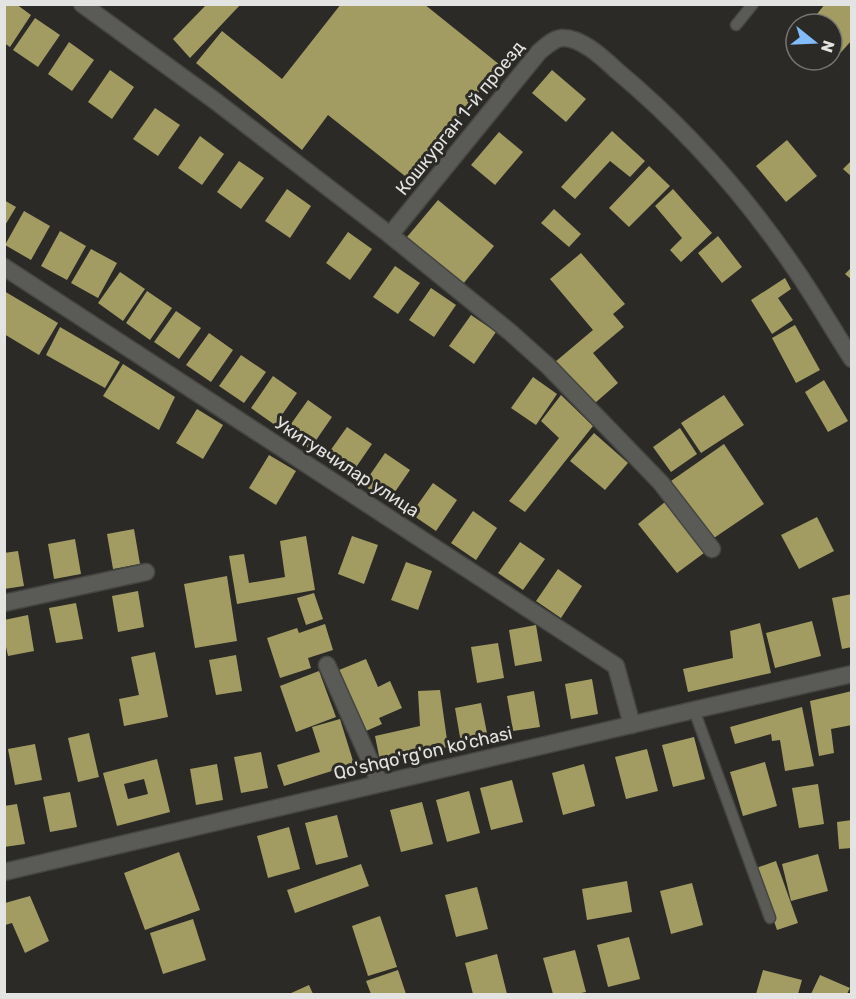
<svg xmlns="http://www.w3.org/2000/svg" width="856" height="999" font-family="Rubik,sans-serif">
<style>
.building{fill:#a39c62;fill-rule:evenodd}
.lines{fill:none;stroke-linecap:round;stroke-linejoin:round}
.service-casing{stroke:#454542;stroke-width:13}
.minor-casing{stroke:#454542;stroke-width:19}
.tertiary-casing{stroke:#454542;stroke-width:19}
.service{stroke:#5a5a56;stroke-width:10}
.minor{stroke:#5a5a56;stroke-width:16}
.tertiary{stroke:#5a5a56;stroke-width:16}
.labels{text-anchor:middle;stroke-width:6;stroke-linejoin:round;paint-order:stroke}
.street-label{font-size:18px;fill:#e3e3e1;stroke:#2b2a27}
</style>
<rect width="100%" height="100%" fill="#2b2a27"/>
<g class="building">
<path d="M4,4H16L31,15L10,47L4,43Z"/>
<path d="M207,4H241L190,58L173,39Z"/>
<path d="M341,4H424L500,65L410,180L328,115L302,150L196,63L222,31L282,79Z"/>
<path d="M825,4H852V40L835,59L832,56V24H809Z"/>
<path d="M35,18L60,35L38,67L13,50Z"/>
<path d="M69,42L94,60L72,91L48,74Z"/>
<path d="M110,70L134,87L112,119L88,102Z"/>
<path d="M552,70L586,99L566,122L532,93Z"/>
<path d="M155,108L180,125L158,156L133,139Z"/>
<path d="M612,131L645,161L630,177L610,161L575,199L561,187Z"/>
<path d="M499,132L523,152L495,185L471,165Z"/>
<path d="M200,136L224,154L202,185L178,168Z"/>
<path d="M787,140L817,176L786,202L756,166Z"/>
<path d="M852,160V177L843,169Z"/>
<path d="M239,161L264,178L241,209L217,192Z"/>
<path d="M649,166L670,186L629,227L609,208Z"/>
<path d="M287,189L311,206L290,238L265,221Z"/>
<path d="M673,189L712,233L681,262L670,250L682,238L655,206Z"/>
<path d="M4,200L16,207L4,227Z"/>
<path d="M438,200L494,246L463,284L407,237Z"/>
<path d="M554,209L581,234L569,247L541,223Z"/>
<path d="M24,211L50,226L31,260L5,245Z"/>
<path d="M60,231L86,246L67,280L41,266Z"/>
<path d="M348,232L372,249L350,280L326,263Z"/>
<path d="M718,236L742,267L722,283L698,253Z"/>
<path d="M91,249L117,263L98,298L71,283Z"/>
<path d="M581,253L625,304L613,314L624,327L593,353L618,383L595,403L555,362L593,330L550,279Z"/>
<path d="M395,266L420,283L398,314L373,297Z"/>
<path d="M852,267V280L845,274Z"/>
<path d="M120,272L145,289L123,321L98,303Z"/>
<path d="M785,278L791,289L778,298L793,320L772,334L751,300Z"/>
<path d="M431,288L456,305L434,337L409,320Z"/>
<path d="M4,291L58,323L39,355L4,334Z"/>
<path d="M147,291L172,308L150,340L126,323Z"/>
<path d="M176,311L201,328L179,359L154,342Z"/>
<path d="M471,315L496,332L474,364L449,346Z"/>
<path d="M795,325L820,370L796,383L772,338Z"/>
<path d="M60,327L120,362L105,388L46,355Z"/>
<path d="M209,333L233,350L211,382L186,365Z"/>
<path d="M241,355L266,372L244,403L219,386Z"/>
<path d="M123,364L175,397L159,430L103,396Z"/>
<path d="M273,376L297,393L275,425L251,408Z"/>
<path d="M533,377L557,394L536,425L511,408Z"/>
<path d="M824,380L848,421L828,432L805,392Z"/>
<path d="M561,395L593,426L525,512L509,501L559,438L541,421Z"/>
<path d="M724,395L744,425L701,453L681,423Z"/>
<path d="M308,400L332,417L310,449L286,431Z"/>
<path d="M197,409L223,425L203,459L176,443Z"/>
<path d="M347,427L372,444L350,476L325,458Z"/>
<path d="M680,428L697,454L671,472L653,447Z"/>
<path d="M594,433L628,463L605,490L570,461Z"/>
<path d="M724,444L764,504L711,540L671,481Z"/>
<path d="M385,453L410,470L388,502L363,485Z"/>
<path d="M269,455L296,471L276,505L249,488Z"/>
<path d="M433,483L457,500L436,531L411,514Z"/>
<path d="M665,502L704,553L677,573L638,524Z"/>
<path d="M473,511L497,528L476,560L451,543Z"/>
<path d="M817,517L834,551L799,569L781,535Z"/>
<path d="M134,529L140,564L113,569L107,534Z"/>
<path d="M306,536L315,590L237,604L229,556L244,554L249,583L285,577L280,541Z"/>
<path d="M352,536L378,545L364,584L338,574Z"/>
<path d="M75,539L81,574L54,579L48,544Z"/>
<path d="M520,542L545,559L523,590L498,573Z"/>
<path d="M18,551L24,586L4,589V553Z"/>
<path d="M406,562L432,571L418,610L391,600Z"/>
<path d="M558,569L582,586L561,618L536,601Z"/>
<path d="M227,576L237,641L195,648L184,584Z"/>
<path d="M138,591L144,627L118,632L112,596Z"/>
<path d="M314,593L323,619L306,625L297,598Z"/>
<path d="M852,594V647L842,649L832,598Z"/>
<path d="M76,603L83,639L56,643L49,608Z"/>
<path d="M28,615L34,651L8,656L4,638V620Z"/>
<path d="M812,621L821,656L775,668L766,633Z"/>
<path d="M760,623L771,673L688,692L683,669L733,658L730,631Z"/>
<path d="M325,624L333,650L308,658L311,668L280,678L267,638L297,628L299,633Z"/>
<path d="M536,625L542,661L515,666L509,630Z"/>
<path d="M498,643L504,678L477,683L471,647Z"/>
<path d="M155,652L168,717L124,726L119,699L139,695L131,657Z"/>
<path d="M236,655L242,691L216,695L209,660Z"/>
<path d="M366,659L378,687L390,681L402,708L379,718L382,724L366,731L339,670Z"/>
<path d="M319,671L336,717L296,732L280,686Z"/>
<path d="M592,679L598,714L571,719L565,684Z"/>
<path d="M440,690L448,747L380,761L375,736L420,726L418,691Z"/>
<path d="M534,691L540,727L513,731L507,696Z"/>
<path d="M852,691V725L831,729L834,753L819,756L810,701Z"/>
<path d="M481,703L488,738L461,743L455,708Z"/>
<path d="M802,707L814,766L785,771L780,740L772,741L771,734L735,744L730,727Z"/>
<path d="M340,719L354,764L284,786L277,765L320,752L312,727Z"/>
<path d="M89,733L99,777L78,782L68,738Z"/>
<path d="M694,737L705,779L673,787L662,745Z"/>
<path d="M35,744L42,780L15,785L8,749Z"/>
<path d="M647,749L658,791L626,799L615,757Z"/>
<path d="M261,752L268,788L241,793L234,757Z"/>
<path d="M157,759L170,812L117,826L103,773ZM144,779L148,794L128,799L124,784Z"/>
<path d="M765,762L777,806L743,816L730,772Z"/>
<path d="M217,764L223,800L196,805L190,769Z"/>
<path d="M584,764L595,806L563,815L552,773Z"/>
<path d="M512,780L523,822L491,830L480,788Z"/>
<path d="M818,784L824,824L799,828L792,788Z"/>
<path d="M469,791L480,833L447,842L436,800Z"/>
<path d="M70,792L77,827L50,832L43,797Z"/>
<path d="M422,802L433,844L401,852L390,810Z"/>
<path d="M17,804L25,844L4,847V806Z"/>
<path d="M337,815L348,857L316,865L305,823Z"/>
<path d="M852,820V848L839,849L837,822Z"/>
<path d="M289,827L300,869L268,878L257,836Z"/>
<path d="M179,852L200,910L145,930L124,873Z"/>
<path d="M818,854L828,891L791,901L782,864Z"/>
<path d="M776,861L798,923L777,930L756,868Z"/>
<path d="M361,864L369,886L295,913L287,890Z"/>
<path d="M627,881L632,912L587,920L582,889Z"/>
<path d="M692,883L703,925L671,934L660,891Z"/>
<path d="M477,887L488,929L456,937L445,895Z"/>
<path d="M30,896L49,941L25,953L12,923L5,925V903Z"/>
<path d="M380,916L397,967L368,976L352,926Z"/>
<path d="M193,919L206,960L163,974L150,933Z"/>
<path d="M629,937L640,979L608,987L597,945Z"/>
<path d="M575,950L586,992L576,994H553L543,958Z"/>
<path d="M497,954L507,994H473L465,963Z"/>
<path d="M398,970L406,994H371L366,981Z"/>
<path d="M763,970L802,980L798,994H756Z"/>
<path d="M820,975L850,988L847,994H811Z"/>
<path d="M309,985L313,994H289Z"/>
</g>
<g class="lines">
<g class="service-casing">
<g id="service">
<path d="M736,25L753,4"/>
<path d="M694,710L770,918"/>
</g>
</g>
<g class="minor-casing">
<g id="minor">
<path d="M82,4L214,100L390,235L510,332L548,366L661,483L712,549"/>
<path d="M390,235L539,52C546,46 553,39 562,38C581,37 603,58 616,70C683,126 744,194 793,266C814,296 832,328 852,359"/>
<path d="M4,267L616,666L632,725"/>
<path d="M4,603L146,572"/>
<path d="M327,665L380,783"/>
</g>
</g>
<g class="tertiary-casing">
<path id="tertiary" d="M4,872L694,710L852,674"/>
</g>
<use href="#service" class="service"/>
<use href="#minor" class="minor"/>
<use href="#tertiary" class="tertiary"/>
</g>
<g class="labels">
<g class="street-label">
<text transform="translate(460 118) rotate(-51)" y="6">Кошкурган 1-й проезд</text>
<text transform="translate(347 467) rotate(33)" y="6">Укитувчилар улица</text>
<text transform="translate(423 753) rotate(-13)" y="6">Qo'shqo'rg'on ko'chasi</text>
</g>
</g>
<rect width="856" height="999" fill="none" stroke="#e3e3e1" stroke-width="12"/>
<g transform="translate(814 42) rotate(108)"><circle r="28" fill="#2b2a27" stroke="#757471" stroke-width="1.5"/>
<path d="M0-4.5L10 22L0 15L-10 22Z" fill="#84bcfb"/>
<text y="-9" font-size="16" font-weight="bold" text-anchor="middle" fill="#e3e3e1">N</text>
</g>
</svg>
